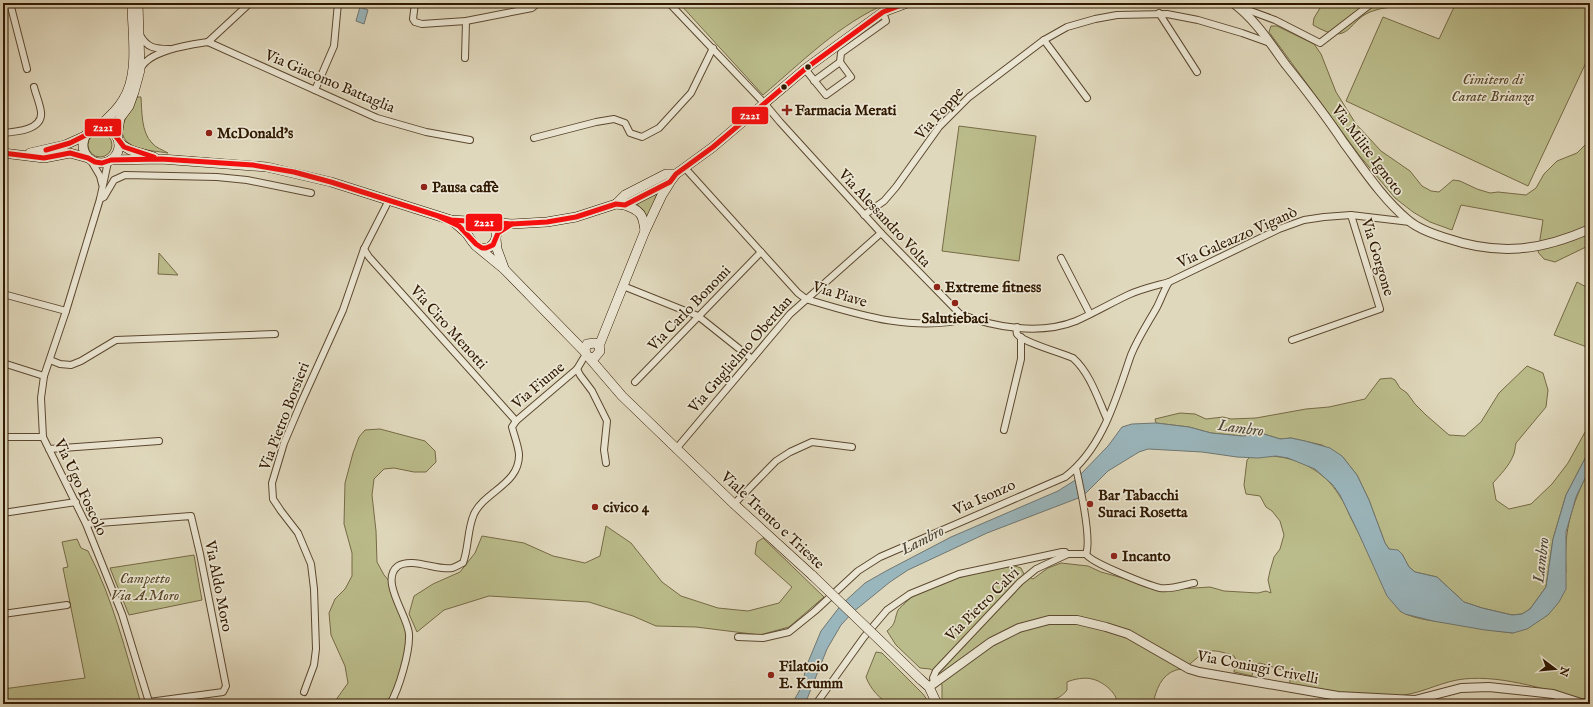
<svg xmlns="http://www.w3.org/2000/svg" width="1593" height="707" font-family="'IM FELL English',serif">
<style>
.green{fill:#bbbc8b;stroke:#766a46}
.water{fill:#9ab6bd;stroke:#707772}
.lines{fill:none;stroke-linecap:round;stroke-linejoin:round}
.minor-casing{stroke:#5c4930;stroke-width:8}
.tertiary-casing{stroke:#5c4930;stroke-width:10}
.secondary-casing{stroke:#301901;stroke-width:10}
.minor{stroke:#ebe6d3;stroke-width:6}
.tertiary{stroke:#ebe6d3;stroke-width:8}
.secondary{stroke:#ebe6d3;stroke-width:9}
.secondary-bridge-casing{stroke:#301901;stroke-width:10;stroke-linecap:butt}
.secondary-bridge{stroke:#ebe6d3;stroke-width:9}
.bus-1-casing{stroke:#ebe6d3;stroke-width:8}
.bus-1{stroke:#f50f0f;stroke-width:5}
.bus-dot{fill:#301901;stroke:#ebe6d3;stroke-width:1.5}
.poi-dot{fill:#8f2418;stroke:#ebe6d3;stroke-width:1.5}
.labels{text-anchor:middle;stroke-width:3.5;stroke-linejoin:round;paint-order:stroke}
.park-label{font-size:15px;font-style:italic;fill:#5a4a2a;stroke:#ebe6d3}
.street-label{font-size:15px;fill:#301901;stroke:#ebe6d3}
.poi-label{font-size:15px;font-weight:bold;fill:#301901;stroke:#ebe6d3;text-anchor:start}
.water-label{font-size:16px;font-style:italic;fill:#504839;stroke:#ebe6d3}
.line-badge{stroke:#ebe6d3;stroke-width:1.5}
.badge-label{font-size:11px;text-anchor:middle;font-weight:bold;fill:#fff}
</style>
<rect width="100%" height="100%" fill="#e0d8bc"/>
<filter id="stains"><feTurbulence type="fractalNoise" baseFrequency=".005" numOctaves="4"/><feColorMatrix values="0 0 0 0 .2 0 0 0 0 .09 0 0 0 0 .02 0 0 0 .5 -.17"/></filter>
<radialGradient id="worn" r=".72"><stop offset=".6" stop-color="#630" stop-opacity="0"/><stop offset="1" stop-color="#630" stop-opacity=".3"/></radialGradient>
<g class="green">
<path d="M679,3H888C840,23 802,62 763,95Z"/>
<path d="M1323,3H1412C1401,8 1388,6 1376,10C1345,18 1354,49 1313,25L1314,18Z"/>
<path d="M1456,3H1590V54L1528,186L1346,101L1383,17L1439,39Z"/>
<path d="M1271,26H1277L1314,44L1321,54L1336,92L1356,124L1381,151L1410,171L1422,186L1431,191L1439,192L1453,180L1460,181L1477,189L1490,193L1498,192L1526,195L1536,188L1544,174L1557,161L1577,153L1590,140V245L1555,262L1544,259L1538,252L1543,220L1461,205L1452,230L1430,222L1413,212L1395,198L1359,155L1269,32Z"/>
<path d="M137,97H141C142,111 141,132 152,143C156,148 163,150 168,153C150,150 114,150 124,122C127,114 133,105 137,97Z"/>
<path d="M959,126L1036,136L1019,261L942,251Z"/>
<circle cx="100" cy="145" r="12"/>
<path d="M657,193L649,217L646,219L644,211L636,203Z"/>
<path d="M159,253L178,275L158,274Z"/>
<path d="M1577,282L1590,289V342L1587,347L1554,335Z"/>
<path d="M1527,366L1543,373L1548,390L1546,407L1516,443C1515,448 1515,452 1513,456C1509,466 1500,475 1493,483L1496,500L1509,509L1531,504L1552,484L1568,463L1590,423V449L1566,495L1553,539L1546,587L1530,609L1522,614L1512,615L1482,608L1464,602L1437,577L1415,572L1409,567L1402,554L1389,549L1385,543L1369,500L1357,475L1342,456L1322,445L1291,438L1280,439L1264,434L1242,436L1211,433L1189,427L1156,423L1155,419L1180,413L1195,414L1206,419L1223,417L1231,419L1256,418L1306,409L1329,407L1365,399L1380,379L1391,378L1395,380L1400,388L1407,393L1415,404L1426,415L1449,435L1465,436L1481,422L1499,393Z"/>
<path d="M380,429L425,441L435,451L436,462L426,472H414L394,468L384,469L374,479L372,495L376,531L377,562L384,575L391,583L409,634L404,664L390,704H333L348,683L345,666L331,635L329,613L335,599L345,589L352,576V553L344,524L345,483L353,453L359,437L365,430Z"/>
<path d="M1267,456C1295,456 1324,470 1339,495C1345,503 1348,513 1353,522C1369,552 1380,584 1400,611C1417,621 1439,621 1457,624C1476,627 1494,631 1513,633L1566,572C1564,533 1569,512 1586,476L1590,486V698L1580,699C1544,689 1495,673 1457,680C1436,684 1418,695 1395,696C1360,697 1324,691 1289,688L1291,673L1260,663L1254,665L1252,676L1234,672L1236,660L1234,656C1206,646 1206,651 1185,668C1182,670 1179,669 1176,670C1161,675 1156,690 1153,704H1117C1118,693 1102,681 1092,679C1085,677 1074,679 1067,682V690C1058,703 1046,698 1033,704H942V685L937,673L930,669L920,668L896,645L887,631C897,623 894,619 898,610C900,607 905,604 907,601C928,582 986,570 1015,566L1021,568L1024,574L1033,579L1048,568L1061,563L1088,566L1101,572L1137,582L1179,589L1210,587L1224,591L1258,593L1266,591L1271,593L1268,580L1270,571L1274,557L1280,549L1284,535L1280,521L1272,511L1266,507L1260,496L1246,494L1244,485L1247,460L1250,457Z"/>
<path d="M606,526L631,543L662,582L681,596L718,608L748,611L779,603L792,587L755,554L757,542L763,538L824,597L789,627L760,635L696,627L656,626L633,616L589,602L489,596L444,610L417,632L409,614L414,596L433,584L460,572L475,553L482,536L524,543L553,556L585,563L600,556Z"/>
<path d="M77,539L81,548L88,551C113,599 126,652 141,704H3V689L85,678L63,568L68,567L62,542Z"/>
<path d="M194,555L202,600L129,615L110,568Z"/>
<path d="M876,652L882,653L923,694L930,704C920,704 900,706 892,704C880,701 870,688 866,677Z"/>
</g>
<g class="water">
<path d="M360,7L368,10L364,24L356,21Z"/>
<path d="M1156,423L1189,427L1211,433L1242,436L1264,434L1280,439L1291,438L1305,441L1330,448L1342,456L1357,475L1369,500L1385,543L1389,549L1398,550L1402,554L1409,567L1415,572L1437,577L1464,602L1482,608L1512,615L1522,614L1530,609L1546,587L1553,539L1566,495L1590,449V468L1576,497L1566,532V589L1559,602L1548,615L1527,629L1513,633L1485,630L1433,621L1405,614L1400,611L1387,596L1358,532L1340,495L1333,485L1315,469L1288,458L1276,456L1258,458L1237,457L1202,452L1148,449L1139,452L1108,471L1083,496L1079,476L1108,446L1122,427L1132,424Z"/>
<path d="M1077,479L1081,497L987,533L908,570L890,582L853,612L841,625L827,649L805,704H792L802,686L806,667L821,631L841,605L865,583L886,571L951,537L1058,491Z"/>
</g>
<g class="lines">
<g class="minor-casing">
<g id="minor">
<path d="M10,3L27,69"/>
<path d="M415,3L413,19L415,22L422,24L466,21L532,8L538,3"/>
<path d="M669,3L765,104L780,122L881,233L960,314C995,328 1041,335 1076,321C1094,313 1111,303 1128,295C1141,289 1155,286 1169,282C1164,290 1161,299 1157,307C1148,323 1138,338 1131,355C1116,398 1103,448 1065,477L880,557L858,571L815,611L789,632L763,638L738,637"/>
<path d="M1240,7L1275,20L1320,43L1372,3"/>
<path d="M1159,13L1197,72"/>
<path d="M140,35C147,48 155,49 169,49"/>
<path d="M1044,40L1087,98"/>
<path d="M208,42L377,118L426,132L470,140"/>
<path d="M208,42L250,3"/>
<path d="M465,58L466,21"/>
<path d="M840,62L841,53L886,21L883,12"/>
<path d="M141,68C150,50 189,45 208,42"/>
<path d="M805,69L826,95L851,77L840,62L814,81"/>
<path d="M315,90L334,46L338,3"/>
<path d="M3,133C16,132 43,130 41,112C40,104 36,95 34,87"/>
<path d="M534,138L596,122L614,119L625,123L630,133L642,137L659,128L691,93L713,48"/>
<path d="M90,159L100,176L102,184"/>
<path d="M685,168L798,293L806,299C859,315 915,333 970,318"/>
<path d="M100,199L104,197L114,180L125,175L217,177L247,180L311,193"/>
<path d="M864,215L884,201L896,187L939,127L969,97L1044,40L1067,27L1095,19L1117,15L1167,14L1198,20L1242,33L1270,43"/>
<path d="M364,249L369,257L516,421"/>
<path d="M1061,258L1090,314"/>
<path d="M1169,282L1279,229L1304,220L1324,217L1351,215L1410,222"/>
<path d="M623,286L698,316L752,359"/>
<path d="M3,294L66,311"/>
<path d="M1017,327C1017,330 1016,331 1017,334C1022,342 1062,353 1073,358C1090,373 1098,399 1107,419"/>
<path d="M1292,340L1380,309L1351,215"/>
<path d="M50,360L60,364L71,365L81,361L116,340L275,334"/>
<path d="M3,363L44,376"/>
<path d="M577,369L580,375L592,391L607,421L604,450L606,463"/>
<path d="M635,382L761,252"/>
<path d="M1004,430L1021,359V337"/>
<path d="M3,437H43"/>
<path d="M49,449L159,441"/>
<path d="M676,449L790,314L881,233"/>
<path d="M1076,468C1080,486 1092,539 1086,554"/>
<path d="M734,504L776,461L790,452L812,442L852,447"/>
<path d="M3,513L76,502"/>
<path d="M86,524L191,516L200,554L226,686L223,692L149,702L122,614L86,524L43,437L41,398L44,376L66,311L100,199L108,162"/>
<path d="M1086,554C1091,563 1148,585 1160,588C1171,590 1183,585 1194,583"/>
<path d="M3,614L67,605"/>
<path d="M934,683L933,678L936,671L1020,582L1036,569L1068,554H1086"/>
<path d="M304,692L314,665L316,649L314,589L311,564L298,533L281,511L273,499L272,483L284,443L301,403L343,310L364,249L389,200"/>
<path d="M390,704C399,689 410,652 409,634C408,616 379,580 398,566C412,557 437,571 452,568C456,567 460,564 463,563C469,547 467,530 474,514C485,491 520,484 519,454C518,445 514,435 512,427L516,421L577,369L586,354"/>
<path d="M816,704L864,637L887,610L910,594L959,574L1062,552H1065V555"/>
</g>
</g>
<g class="tertiary-casing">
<g id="tertiary">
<path d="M1233,3C1255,19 1270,43 1286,65C1306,90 1326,116 1344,143C1364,170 1382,198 1408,220C1418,229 1433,234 1446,238C1499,256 1540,251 1590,229"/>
<path d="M929,687L991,642L1019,628L1049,620H1077L1106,627L1128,634L1189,669L1199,672L1338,696L1415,700L1461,688L1489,687L1553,694L1584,704"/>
</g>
</g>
<g class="secondary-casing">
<g id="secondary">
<path d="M98,127C107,119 117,111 123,100C140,74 132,33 132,3"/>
<circle cx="101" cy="145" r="18"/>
<path d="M117,137L120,118L129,106L134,92L140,70L138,3"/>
<path d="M119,143L130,150L154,157"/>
<path d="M3,153L44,158L70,153L88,158"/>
<path d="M30,153L65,145L85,136"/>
<path d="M111,160L161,159L267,167L331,182L451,220L512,224L547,222L576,217L616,204L625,205L670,182L676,174L713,147L805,69L883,12L907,3"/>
<path d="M616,204L625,195L666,174H676"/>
<path d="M625,205C641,211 643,214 645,231"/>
<path d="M451,220C456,224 461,228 466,233C470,237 472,244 478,247C493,255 505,231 488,222"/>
<path d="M496,239L497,249L504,268"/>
<path d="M476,246L504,269L585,352"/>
<path d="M599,346L645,231L662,195L669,184"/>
<path d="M590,358L595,357L600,351L599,346L595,343L587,344L585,349L586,354L622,396L734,504L813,576"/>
<path d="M920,679L929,687L937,704"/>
</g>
</g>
<use href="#minor" class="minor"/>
<use href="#tertiary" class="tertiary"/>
<use href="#secondary" class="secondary"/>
<g class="secondary-bridge-casing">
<path id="secondary-bridge" d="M813,576L920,679"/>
</g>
<use href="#secondary-bridge" class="secondary-bridge"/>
<g class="bus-1-casing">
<g id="bus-1">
<path d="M46,150L70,143L86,135L94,129L102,127L111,130L124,147L154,157"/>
<path d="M3,153L44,158L70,153L88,158L95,162L102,163L111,160L161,159L253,165L294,172L331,182L451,220L512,224L547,222L576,217L616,204L625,205L670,182L676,174L713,147L805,69L883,12L907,3"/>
<path d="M440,217L459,226L476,244L482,248H486L493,245L498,233L512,224"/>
</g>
</g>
<use href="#bus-1" class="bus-1"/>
</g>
<g class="bus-dot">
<circle cx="808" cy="67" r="3.5"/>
<circle cx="784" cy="87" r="3.5"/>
</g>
<g class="poi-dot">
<path d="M785 104h4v4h4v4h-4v4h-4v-4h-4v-4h4z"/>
<circle cx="209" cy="133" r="4"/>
<circle cx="424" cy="187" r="4"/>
<circle cx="937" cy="287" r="4"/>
<circle cx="955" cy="303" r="4"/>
<circle cx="1090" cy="504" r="4"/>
<circle cx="595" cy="507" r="4"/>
<circle cx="1114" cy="556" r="4"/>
<circle cx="771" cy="675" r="4"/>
</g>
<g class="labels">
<g class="park-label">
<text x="1493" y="84">Cimitero di<tspan x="1493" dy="17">Carate Brianza</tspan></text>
<text x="145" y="583">Campetto<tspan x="145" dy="17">Via A.Moro</tspan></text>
</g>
<g class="street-label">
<text transform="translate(330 81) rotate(23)" y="5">Via Giacomo Battaglia</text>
<text transform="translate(939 113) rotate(-48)" y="5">Via Foppe</text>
<text transform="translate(1368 150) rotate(53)" y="5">Via Milite Ignoto</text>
<text transform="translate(885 218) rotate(47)" y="5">Via Alessandro Volta</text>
<text transform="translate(1237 237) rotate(-24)" y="5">Via Galeazzo Viganò</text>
<text transform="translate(1378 257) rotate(73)" y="5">Via Gorgone</text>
<text transform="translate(840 294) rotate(17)" y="5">Via Piave</text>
<text transform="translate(689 308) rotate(-46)" y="5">Via Carlo Bonomi</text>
<text transform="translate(449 327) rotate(48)" y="5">Via Ciro Menotti</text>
<text transform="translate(740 354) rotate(-49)" y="5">Via Guglielmo Oberdan</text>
<text transform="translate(538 385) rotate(-40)" y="5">Via Fiume</text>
<text transform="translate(284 416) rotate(-69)" y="5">Via Pietro Borsieri</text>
<text transform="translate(81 487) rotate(65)" y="5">Via Ugo Foscolo</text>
<text transform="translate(984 497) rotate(-24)" y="5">Via Isonzo</text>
<text transform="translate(773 520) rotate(43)" y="5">Viale Trento e Trieste</text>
<text transform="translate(219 586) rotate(79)" y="5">Via Aldo Moro</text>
<text transform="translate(982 604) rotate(-45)" y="5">Via Pietro Calvi</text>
<text transform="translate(1258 667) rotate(11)" y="5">Via Coniugi Crivelli</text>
</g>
<g class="poi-label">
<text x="795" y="115">Farmacia Merati</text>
<text x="217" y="138">McDonald's</text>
<text x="432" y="192">Pausa caffè</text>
<text x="945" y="292">Extreme fitness</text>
<text x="955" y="323" text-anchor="middle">Salutiebaci</text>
<text x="1098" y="500">Bar Tabacchi<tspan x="1098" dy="17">Suraci Rosetta</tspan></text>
<text x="603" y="512">civico 4</text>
<text x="1122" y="561">Incanto</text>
<text x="779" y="671">Filatoio<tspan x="779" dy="17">E. Krumm</tspan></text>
</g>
<g class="water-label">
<text transform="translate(1241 427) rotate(8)" y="6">Lambro</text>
<text transform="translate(922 539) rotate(-27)" y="6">Lambro</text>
<text transform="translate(1540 560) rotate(-83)" y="6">Lambro</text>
</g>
</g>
<g class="line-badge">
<rect x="731" y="106" width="38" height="19" rx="4" fill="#f50f0f"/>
<rect x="84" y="118" width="38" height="19" rx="4" fill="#f50f0f"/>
<rect x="465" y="213" width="38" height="19" rx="4" fill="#f50f0f"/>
</g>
<g class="badge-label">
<text x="750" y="119">z221</text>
<text x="103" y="131">z221</text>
<text x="484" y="226">z221</text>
</g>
<rect width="1593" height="707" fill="none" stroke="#e0d8bc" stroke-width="16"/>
<rect x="4" y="4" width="1585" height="699" fill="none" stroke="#301901" stroke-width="2"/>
<rect x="8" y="8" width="1577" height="691" fill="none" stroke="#301901"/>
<g transform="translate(1555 669) rotate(106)" stroke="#ebe6d3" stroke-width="3" paint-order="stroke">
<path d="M0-3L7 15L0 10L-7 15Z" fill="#301901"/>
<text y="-6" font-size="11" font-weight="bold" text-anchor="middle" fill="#301901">N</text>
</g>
<rect width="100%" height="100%" filter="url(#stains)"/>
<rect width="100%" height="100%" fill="url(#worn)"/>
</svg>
